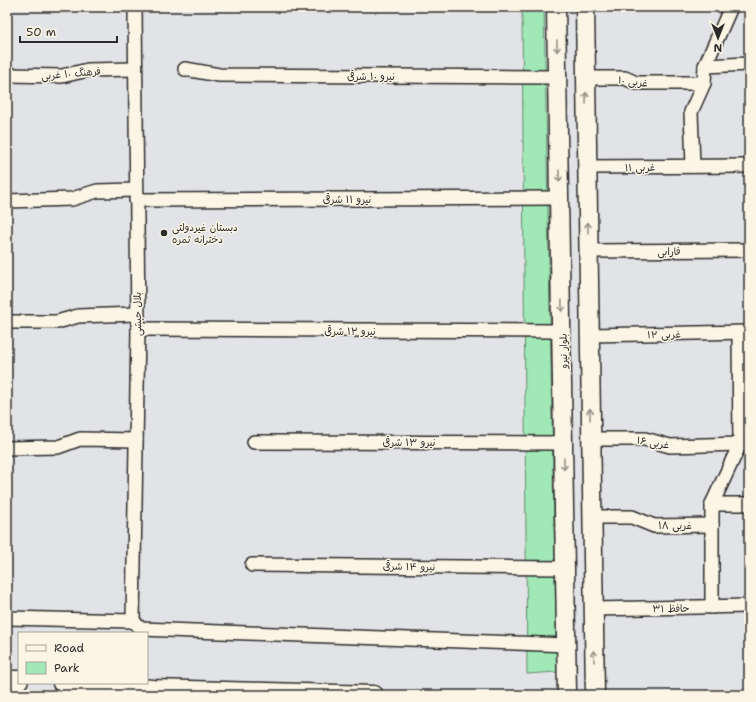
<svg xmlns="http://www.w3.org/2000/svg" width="756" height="702" font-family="'Shantell Sans','Playpen Sans Arabic',sans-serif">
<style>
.green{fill:#a0e8b6;stroke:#668a70}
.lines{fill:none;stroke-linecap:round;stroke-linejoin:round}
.street-casing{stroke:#2b2b2b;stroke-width:16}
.secondary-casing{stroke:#2b2b2b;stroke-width:21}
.street{stroke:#fcf5e5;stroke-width:13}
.secondary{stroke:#fcf5e5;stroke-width:18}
.oneway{stroke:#949088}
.poi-dot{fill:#2b2b2b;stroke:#fcf5e5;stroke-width:1.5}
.labels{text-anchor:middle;stroke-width:3;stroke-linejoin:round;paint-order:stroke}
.street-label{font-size:10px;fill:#2b2b2b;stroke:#fcf5e5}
.poi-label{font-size:10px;fill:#2b2b2b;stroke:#fcf5e5;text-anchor:start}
</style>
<rect width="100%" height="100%" fill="#e2e3e6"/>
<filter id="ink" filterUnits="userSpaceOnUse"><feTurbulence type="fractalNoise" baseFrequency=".025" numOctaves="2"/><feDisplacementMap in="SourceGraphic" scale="8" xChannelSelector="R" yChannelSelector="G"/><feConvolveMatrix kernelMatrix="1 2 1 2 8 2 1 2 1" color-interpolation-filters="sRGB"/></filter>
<g filter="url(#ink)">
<path class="green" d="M522,7H544L557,672L527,674Z"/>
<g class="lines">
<g class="street-casing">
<g id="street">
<path d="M705,66L749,64"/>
<path d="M185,69L219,75L557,77"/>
<path d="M7,75L62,76L88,70L135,69"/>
<path d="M586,78H625L636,83H704"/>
<path d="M693,166L691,112L704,83L705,66L731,7"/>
<path d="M587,167L749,166"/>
<path d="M136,200L559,198"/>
<path d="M7,201L72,199L97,191L136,190"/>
<path d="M588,251L749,250"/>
<path d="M7,322H57L78,316L136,314"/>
<path d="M138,329L562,331"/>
<path d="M589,335L749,332"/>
<path d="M591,439H645L670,446L740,444"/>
<path d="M254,442L564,443"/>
<path d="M7,448L58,447L80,439L136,440"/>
<path d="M712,504H749"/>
<path d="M592,517H632L654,526L712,525"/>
<path d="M252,565L566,568"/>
<path d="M712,607V504L740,444L739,333"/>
<path d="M593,609L749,606"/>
<path d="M7,618L133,621"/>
<path d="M133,621L138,329L135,7"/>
<path d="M133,621L141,629L567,645"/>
</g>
</g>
<g class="secondary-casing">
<g id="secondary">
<path d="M556,7L567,695"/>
<path d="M585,7L595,695"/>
<path d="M7,680H19"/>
<path d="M62,683L153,689L374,695"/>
</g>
</g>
<use href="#street" class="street"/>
<use href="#secondary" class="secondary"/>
</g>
<defs><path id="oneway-shaft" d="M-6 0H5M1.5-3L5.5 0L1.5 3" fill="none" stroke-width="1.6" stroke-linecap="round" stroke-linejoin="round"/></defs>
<g class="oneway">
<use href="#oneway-shaft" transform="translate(557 46) rotate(89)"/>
<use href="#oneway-shaft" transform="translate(586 98) rotate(-91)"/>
<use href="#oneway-shaft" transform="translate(559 176) rotate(89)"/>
<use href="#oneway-shaft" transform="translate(588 228) rotate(-91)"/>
<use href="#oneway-shaft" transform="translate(562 306) rotate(89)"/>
<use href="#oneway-shaft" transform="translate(590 414) rotate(-91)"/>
<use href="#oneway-shaft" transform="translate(564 464) rotate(89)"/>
<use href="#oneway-shaft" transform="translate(594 656) rotate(-91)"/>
</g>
</g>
<circle class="poi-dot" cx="164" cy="233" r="4"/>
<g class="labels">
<g class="street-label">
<text transform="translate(71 73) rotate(-5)" y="4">فرهنگ ۱۰ غربی</text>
<text x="371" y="80">نیرو ۱۰ شرقی</text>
<text transform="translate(633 81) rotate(7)" y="4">۱۰ غربی</text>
<text transform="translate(640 167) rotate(-1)" y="4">۱۱ غربی</text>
<text x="347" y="203">نیرو ۱۱ شرقی</text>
<text transform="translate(669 251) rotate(-1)" y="4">فارابی</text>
<text transform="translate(137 314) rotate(-91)" y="4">بلال حبشی</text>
<text x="350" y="335">نیرو ۱۲ شرقی</text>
<text transform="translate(664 334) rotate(-1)" y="4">۱۲ غربی</text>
<text transform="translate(563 351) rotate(-91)" y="4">بلوار نیرو</text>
<text x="409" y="446">نیرو ۱۳ شرقی</text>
<text transform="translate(653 442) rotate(9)" y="4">۱۶ غربی</text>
<text x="675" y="529">۱۸ غربی</text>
<text transform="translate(409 566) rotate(1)" y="4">نیرو ۱۴ شرقی</text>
<text transform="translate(671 608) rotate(-1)" y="4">حافظ ۳۱</text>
</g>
<g class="poi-label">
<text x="172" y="231">دبستان غیردولتی<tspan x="172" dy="12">دخترانه ثمره</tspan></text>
</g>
</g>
<rect width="756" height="702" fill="none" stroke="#fcf5e5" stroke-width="24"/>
<rect x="12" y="12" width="732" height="678" fill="none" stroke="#2b2b2b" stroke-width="1.5" filter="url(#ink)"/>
<rect x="18" y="632" width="130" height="52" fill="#fcf5e5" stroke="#a8a49b"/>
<rect x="26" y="645" width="20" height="6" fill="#fcf5e5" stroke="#a8a49b"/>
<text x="54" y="652" font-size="12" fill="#2b2b2b">Road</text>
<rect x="26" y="662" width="20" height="12" fill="#a0e8b6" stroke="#a8a49b"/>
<text x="54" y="672" font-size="12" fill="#2b2b2b">Park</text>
<g transform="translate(718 38) rotate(180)" stroke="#fcf5e5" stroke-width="3" paint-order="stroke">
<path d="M0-3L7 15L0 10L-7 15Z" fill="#2b2b2b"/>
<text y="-6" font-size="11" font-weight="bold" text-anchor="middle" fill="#2b2b2b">N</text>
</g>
<path d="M20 36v6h97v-6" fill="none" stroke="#2b2b2b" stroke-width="2"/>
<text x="26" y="36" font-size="12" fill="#2b2b2b" stroke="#fcf5e5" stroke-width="3" paint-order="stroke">50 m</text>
</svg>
